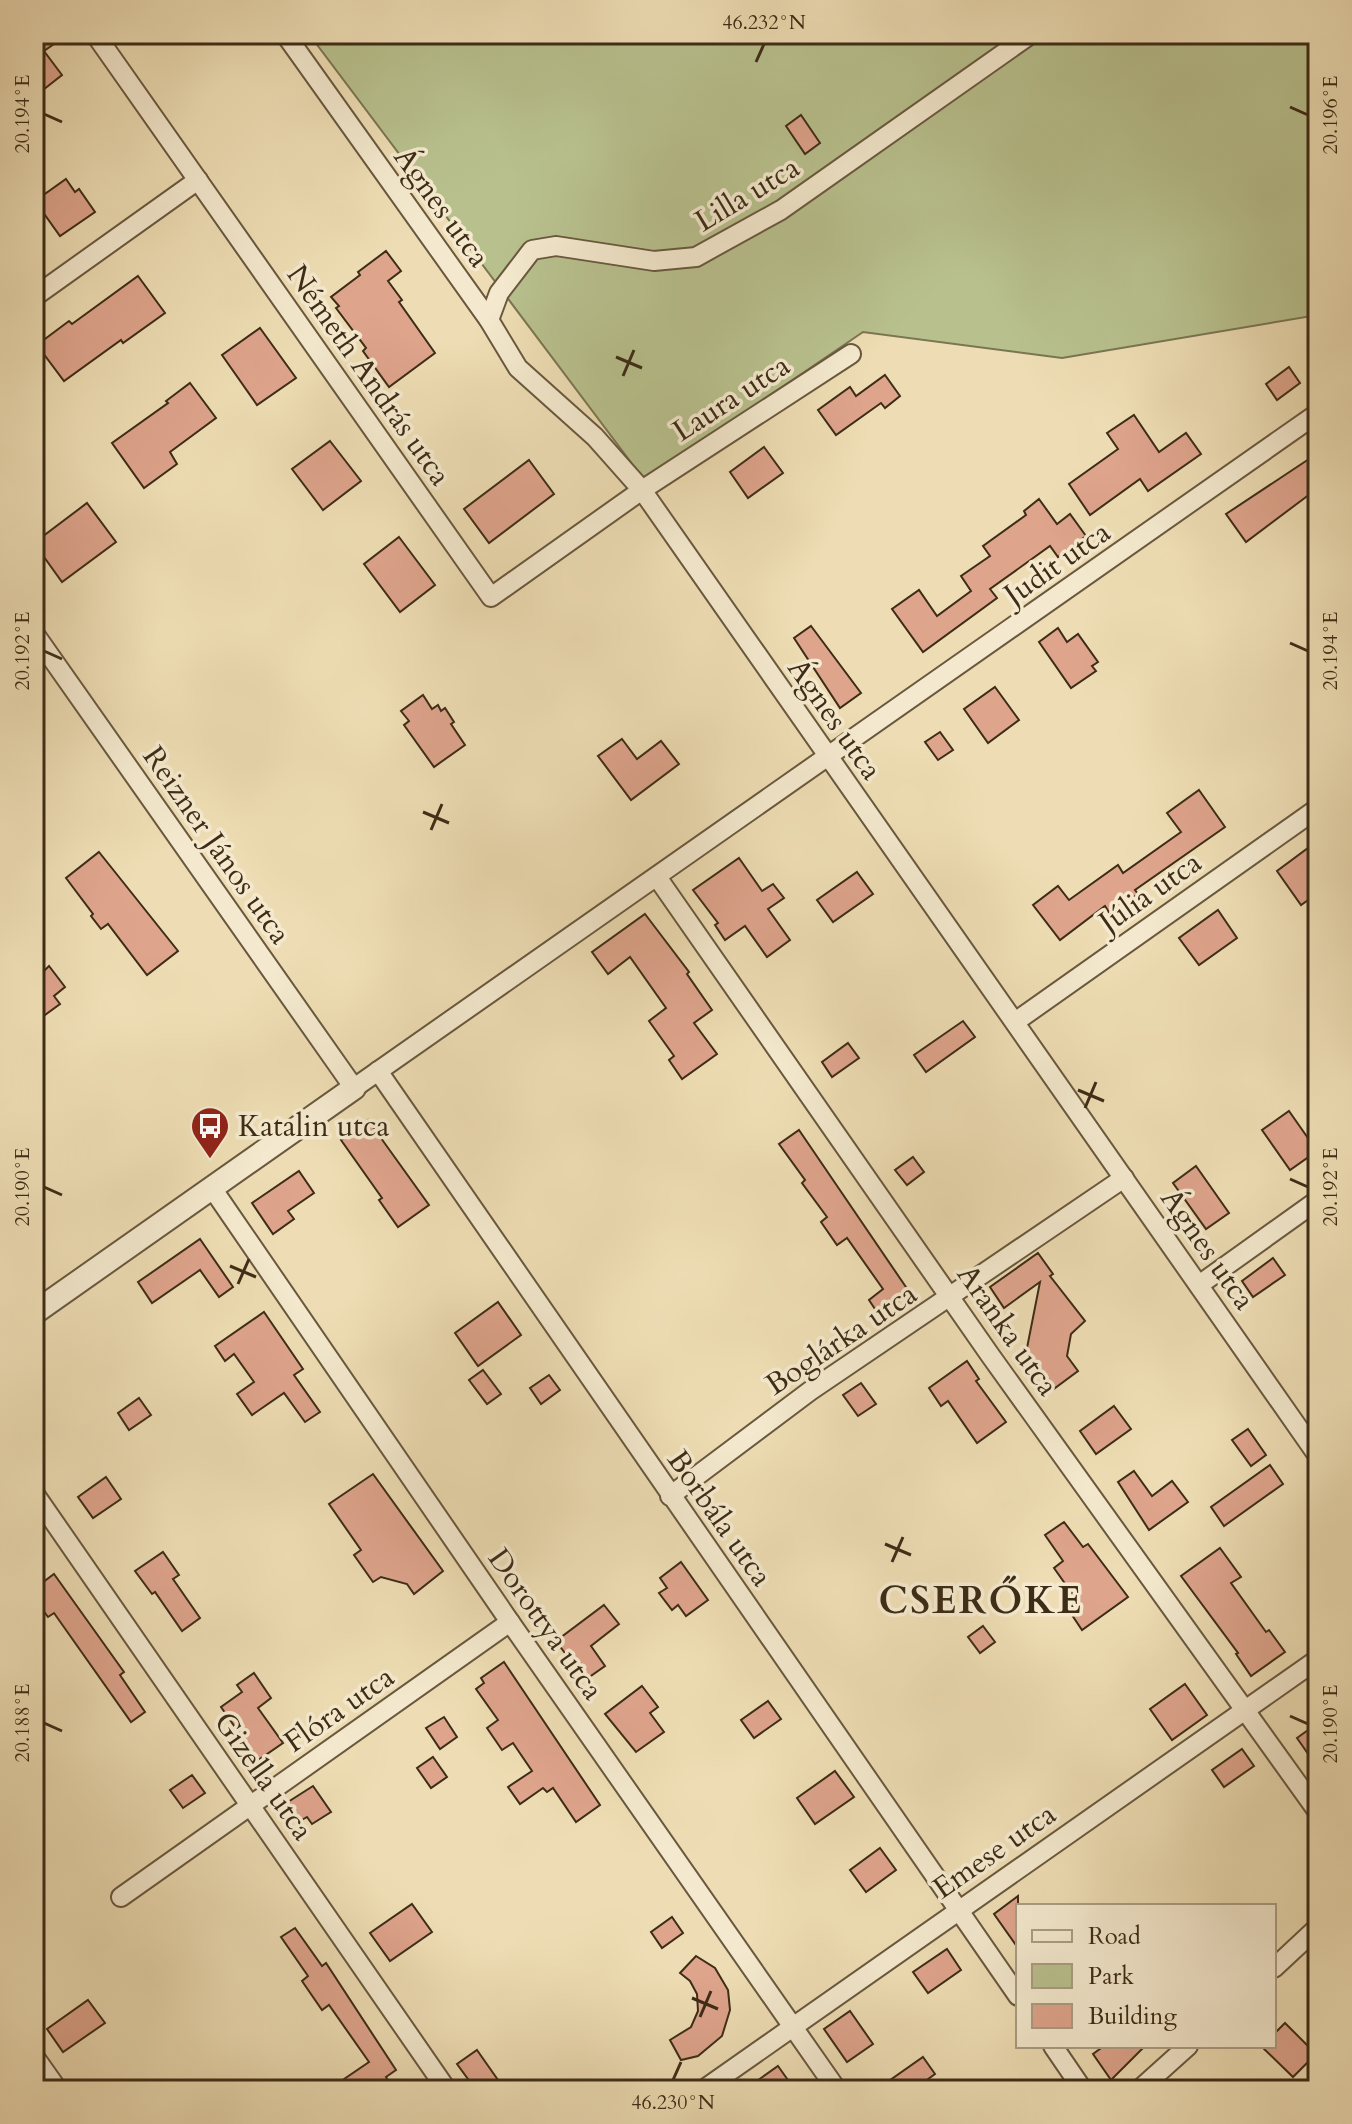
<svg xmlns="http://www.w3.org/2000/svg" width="1352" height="2124" font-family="Cardo,serif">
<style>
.green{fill:#b8c18e;stroke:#7a7652;stroke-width:2}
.building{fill:#dea48c;stroke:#3d2c16;stroke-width:2}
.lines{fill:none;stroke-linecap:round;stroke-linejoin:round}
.minor-casing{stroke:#69583e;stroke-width:22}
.tertiary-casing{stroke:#69583e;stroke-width:26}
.minor{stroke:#f4e9ce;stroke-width:18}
.tertiary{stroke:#f4e9ce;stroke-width:22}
.ticks{fill:none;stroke:#3d2c16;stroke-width:3}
.labels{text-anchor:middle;stroke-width:7;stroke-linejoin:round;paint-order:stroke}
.street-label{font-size:30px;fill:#3d2c16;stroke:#f4e9ce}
.poi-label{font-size:30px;fill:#3d2c16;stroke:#f4e9ce;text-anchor:start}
.district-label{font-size:38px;font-weight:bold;letter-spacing:2px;fill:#3d2c16;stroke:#f4e9ce}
.neatline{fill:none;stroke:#3d2c16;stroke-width:3}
.ticks-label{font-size:20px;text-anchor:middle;fill:#3d2c16}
</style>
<rect width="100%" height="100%" fill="#eeddb4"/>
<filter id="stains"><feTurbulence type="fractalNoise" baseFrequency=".0025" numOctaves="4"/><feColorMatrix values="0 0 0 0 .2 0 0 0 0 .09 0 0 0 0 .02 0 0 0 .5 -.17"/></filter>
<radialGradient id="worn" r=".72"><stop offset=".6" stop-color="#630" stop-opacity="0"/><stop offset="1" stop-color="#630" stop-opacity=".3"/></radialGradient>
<path class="green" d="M309,34H1318V315L1062,358L863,332L645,481Z"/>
<g class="building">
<path d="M34,34H47L54,44L44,51L62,75L34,97Z"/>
<path d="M801,115L820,143L805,154L786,126Z"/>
<path d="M66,179L75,192L79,189L95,212L60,236L35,201Z"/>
<path d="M386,251L401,271L388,281L402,300L399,302L435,353L389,387L363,351L366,348L336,308L339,306L331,297L360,275L358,272Z"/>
<path d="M138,276L165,313L123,343L121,340L64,381L37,345L69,321L72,324Z"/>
<path d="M260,328L296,378L257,405L222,355Z"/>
<path d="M1289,367L1300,383L1277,400L1266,384Z"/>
<path d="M885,375L900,396L885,408L881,403L836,435L818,410L850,387L856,396Z"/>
<path d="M190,383L216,418L170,452L177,464L144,488L112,443L168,403L166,401Z"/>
<path d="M1134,415L1159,452L1186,433L1201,454L1148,491L1140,479L1090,515L1069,484L1118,449L1107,433Z"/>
<path d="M330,441L361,481L323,510L292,469Z"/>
<path d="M764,447L783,473L748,498L730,472Z"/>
<path d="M1318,453V488L1246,542L1226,514Z"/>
<path d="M529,460L554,494L489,543L464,509Z"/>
<path d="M1039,499L1057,524L1070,514L1086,536L1058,557L1050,546L990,589L997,598L923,652L892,609L919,590L937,616L971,591L961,576L990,556L983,546L1026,515L1024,511Z"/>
<path d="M87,503L116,542L62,582L34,543Z"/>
<path d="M399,537L435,585L400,612L364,564Z"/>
<path d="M811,626L861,693L840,708L794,638Z"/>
<path d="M1058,628L1067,642L1078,634L1098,662L1092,666L1096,671L1071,688L1039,642Z"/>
<path d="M995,687L1019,720L988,743L964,709Z"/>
<path d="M423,695L432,709L438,705L441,711L445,708L454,722L451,724L465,745L434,767L404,725L409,721L401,711Z"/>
<path d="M940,732L953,750L938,760L925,742Z"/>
<path d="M622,739L637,759L661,741L679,764L631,800L598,756Z"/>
<path d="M1199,790L1225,827L1135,890L1138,894L1110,914L1105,906L1060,940L1033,905L1058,886L1069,900L1118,865L1123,873L1181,832L1167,813Z"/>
<path d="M1308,848L1318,862V893L1301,905L1277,871Z"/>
<path d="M99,852L178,951L147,975L108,924L101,929L91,916L93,914L66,878Z"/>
<path d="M739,858L762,891L773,884L784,898L768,909L790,940L767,957L745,926L725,940L715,925L718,923L693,890Z"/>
<path d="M857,872L873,894L833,922L817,900Z"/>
<path d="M1218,910L1237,938L1199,965L1179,938Z"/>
<path d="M645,914L689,972L687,974L712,1010L694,1023L717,1054L682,1079L669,1060L674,1056L649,1021L666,1008L630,957L608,974L592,952Z"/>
<path d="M34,955L45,970L49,966L65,987L54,996L60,1004L34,1023Z"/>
<path d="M963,1021L975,1037L926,1072L914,1055Z"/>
<path d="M848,1043L859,1058L832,1077L822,1062Z"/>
<path d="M1289,1111L1317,1151L1290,1170L1262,1130Z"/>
<path d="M368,1120L429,1205L398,1227L379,1200L382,1198L341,1140Z"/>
<path d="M799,1130L910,1293L879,1315L869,1300L883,1289L847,1238L837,1245L821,1222L827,1217L802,1183L805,1180L779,1144Z"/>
<path d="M913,1157L924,1172L907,1185L895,1170Z"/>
<path d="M1196,1166L1229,1213L1206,1229L1173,1183Z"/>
<path d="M299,1171L314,1193L288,1211L294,1219L273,1234L252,1203Z"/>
<path d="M200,1239L233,1287L219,1297L200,1270L152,1303L138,1282Z"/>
<path d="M1038,1253L1053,1274L1050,1276L1085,1321L1071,1334L1067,1356L1078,1371L1051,1391L1026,1353L1040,1282L1004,1308L990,1287Z"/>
<path d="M1273,1258L1285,1275L1253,1297L1242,1281Z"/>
<path d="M498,1302L521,1335L478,1366L455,1333Z"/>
<path d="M264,1312L303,1369L294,1375L320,1412L305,1422L284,1393L252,1415L237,1394L254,1382L234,1354L225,1361L215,1346Z"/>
<path d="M967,1361L979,1379L976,1381L1006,1422L977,1443L948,1401L941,1406L929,1388Z"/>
<path d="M483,1370L501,1394L487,1404L469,1380Z"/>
<path d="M549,1375L560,1390L541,1404L530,1388Z"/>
<path d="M861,1383L876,1404L858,1416L843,1395Z"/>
<path d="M139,1398L151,1415L129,1430L118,1413Z"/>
<path d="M1114,1406L1131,1429L1096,1454L1080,1431Z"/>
<path d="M1248,1429L1266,1455L1251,1466L1232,1440Z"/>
<path d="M1270,1465L1283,1484L1224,1526L1211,1507Z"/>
<path d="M1134,1471L1152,1496L1172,1481L1188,1502L1149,1530L1118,1482Z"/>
<path d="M373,1474L443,1571L414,1594L407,1584L381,1577L373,1582L354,1555L361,1550L329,1504Z"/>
<path d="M106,1477L121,1499L93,1518L78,1497Z"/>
<path d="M1064,1522L1083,1547L1088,1544L1128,1597L1082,1630L1068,1609L1078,1602L1054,1568L1063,1561L1045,1535Z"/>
<path d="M1220,1548L1241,1577L1231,1583L1266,1632L1269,1630L1285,1652L1251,1676L1236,1654L1238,1653L1181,1576Z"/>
<path d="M163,1552L179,1575L173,1579L200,1618L182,1631L155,1592L152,1594L135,1571Z"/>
<path d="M681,1562L708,1600L686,1616L678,1605L672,1610L659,1593L667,1588L660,1578Z"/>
<path d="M54,1574L124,1672L120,1675L145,1712L131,1722L54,1613L48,1617L34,1598V1589Z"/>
<path d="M604,1605L619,1624L591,1646L605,1666L585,1680L556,1641Z"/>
<path d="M983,1626L995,1642L980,1653L968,1637Z"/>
<path d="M504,1662L600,1805L576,1822L553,1788L547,1792L543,1788L520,1804L508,1787L532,1771L513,1743L502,1750L487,1728L498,1720L476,1689L484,1683L481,1678Z"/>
<path d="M254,1673L271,1698L258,1708L283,1743L254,1763L240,1743L244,1740L221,1707L242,1692L237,1685Z"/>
<path d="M1185,1684L1207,1715L1172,1740L1150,1709Z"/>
<path d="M642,1686L658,1707L650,1713L664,1732L636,1752L605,1714Z"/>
<path d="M768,1701L781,1719L754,1738L741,1720Z"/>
<path d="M444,1717L457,1737L440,1749L426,1728Z"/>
<path d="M1318,1723V1768L1297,1738Z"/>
<path d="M1242,1749L1254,1766L1224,1787L1212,1770Z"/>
<path d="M433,1757L447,1777L431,1788L417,1768Z"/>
<path d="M835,1771L854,1797L815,1824L797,1798Z"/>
<path d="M192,1775L205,1793L183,1808L170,1790Z"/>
<path d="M313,1786L331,1812L312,1824L307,1817L300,1821L288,1802Z"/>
<path d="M880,1848L896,1870L866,1892L850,1870Z"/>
<path d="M1018,1896V1948L994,1914Z"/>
<path d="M412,1904L432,1932L390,1961L370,1933Z"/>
<path d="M672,1917L683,1933L662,1948L651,1932Z"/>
<path d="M295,1928L322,1966L326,1963L396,2070L386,2077L394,2090H328L369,2062L329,2005L322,2010L302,1981L308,1976L281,1937Z"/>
<path d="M947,1949L961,1970L928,1993L913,1972Z"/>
<path d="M696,1956L715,1968L728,1990L730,2010L722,2036L698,2056L681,2060L670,2040L691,2027L698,2011L697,1994L690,1981L680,1973Z"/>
<path d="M88,2000L105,2023L63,2052L47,2029Z"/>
<path d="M850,2011L873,2044L847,2062L824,2029Z"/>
<path d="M1285,2023L1316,2054L1293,2077L1261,2046H1274V2034Z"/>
<path d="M1104,2046H1145L1111,2080L1093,2054Z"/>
<path d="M477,2050L505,2090H476L457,2064Z"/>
<path d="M923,2057L935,2074L913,2090H876Z"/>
<path d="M778,2066L795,2090H744Z"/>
</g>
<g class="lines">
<g class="minor-casing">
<g id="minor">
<path d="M95,34L491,597L642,490L851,354"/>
<path d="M285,34L489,320L518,368L595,437L642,490L1318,1456"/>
<path d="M34,297L198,180"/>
<path d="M489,320L499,293L532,250L556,246L654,261L696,257L781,210L1031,34"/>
<path d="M34,633L354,1088L1318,413"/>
<path d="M657,877L990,1355L1318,1812"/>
<path d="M1015,1022L1318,808"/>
<path d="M378,1071L1018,1996"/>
<path d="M212,1188L510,1622L837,2090"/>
<path d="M1199,1285L1318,1200"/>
<path d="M34,1493L447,2090"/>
<path d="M670,1496L810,1391L1124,1178"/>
<path d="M121,1897L510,1622"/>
<path d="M1274,1968L1318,1927"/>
<path d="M1053,2046L1083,2090"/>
<path d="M34,2056L58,2090"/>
<path d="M703,2090L1318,1659"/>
<path d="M1139,2090L1188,2046"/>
</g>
</g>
<g class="tertiary-casing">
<path id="tertiary" d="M34,1313L354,1088"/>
</g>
<use href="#minor" class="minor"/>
<use href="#tertiary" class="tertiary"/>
</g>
<path class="ticks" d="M756,62L764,44M1290,107L1308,115M44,114L62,122M616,357L642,368M623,376L634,350M1290,643L1308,651M44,651L62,659M423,812L449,823M431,830L442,804M1078,1090L1104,1101M1085,1108L1096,1082M1290,1179L1308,1187M44,1187L62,1195M230,1266L256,1277M238,1284L249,1259M885,1544L911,1555M892,1562L903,1537M1290,1716L1308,1724M44,1723L62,1731M692,1998L718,2009M700,2017L711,1991M673,2080L681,2062"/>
<defs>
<g id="bus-pin" transform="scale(2)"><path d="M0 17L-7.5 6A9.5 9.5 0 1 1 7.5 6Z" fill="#8f2418" stroke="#f4e9ce"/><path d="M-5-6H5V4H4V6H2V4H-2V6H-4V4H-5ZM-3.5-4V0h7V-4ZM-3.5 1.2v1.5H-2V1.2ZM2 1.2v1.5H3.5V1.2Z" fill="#fff"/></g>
</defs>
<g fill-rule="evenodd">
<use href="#bus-pin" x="210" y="1126"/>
</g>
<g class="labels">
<g class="street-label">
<text transform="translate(747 194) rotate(-31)" y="10">Lilla utca</text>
<text transform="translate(442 207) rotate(54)" y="10">Ágnes utca</text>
<text transform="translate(369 375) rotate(55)" y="10">Németh András utca</text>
<text transform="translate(731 398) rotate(-33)" y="10">Laura utca</text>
<text transform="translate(1057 563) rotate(-35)" y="10">Judit utca</text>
<text transform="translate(835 719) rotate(55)" y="10">Ágnes utca</text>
<text transform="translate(217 845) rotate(55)" y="10">Reizner János utca</text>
<text transform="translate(1150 892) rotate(-35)" y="10">Júlia utca</text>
<text transform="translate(1208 1249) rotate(55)" y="10">Ágnes utca</text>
<text transform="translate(1008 1330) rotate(55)" y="10">Aranka utca</text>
<text transform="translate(841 1339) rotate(-34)" y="10">Boglárka utca</text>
<text transform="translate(720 1518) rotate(55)" y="10">Borbála utca</text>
<text transform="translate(546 1624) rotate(55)" y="10">Dorottya utca</text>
<text transform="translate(339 1709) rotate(-35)" y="10">Flóra utca</text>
<text transform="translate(264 1776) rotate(55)" y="10">Gizella utca</text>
<text transform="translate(994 1851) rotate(-35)" y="10">Emese utca</text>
</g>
<g class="poi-label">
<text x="238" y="1136">Katalin utca</text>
</g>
<g class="district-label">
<text x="981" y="1613">CSERŐKE</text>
</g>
</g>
<rect width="1352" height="2124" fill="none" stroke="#eeddb4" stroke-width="88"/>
<rect x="1016" y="1904" width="260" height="144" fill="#f4e9ce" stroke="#ab9d84" stroke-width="2"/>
<rect x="1032" y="1930" width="40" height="12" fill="#f4e9ce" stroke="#ab9d84" stroke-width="2"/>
<text x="1088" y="1944" font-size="24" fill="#3d2c16">Road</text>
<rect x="1032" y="1964" width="40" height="24" fill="#b8c18e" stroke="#ab9d84" stroke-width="2"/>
<text x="1088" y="1984" font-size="24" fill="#3d2c16">Park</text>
<rect x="1032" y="2004" width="40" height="24" fill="#dea48c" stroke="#ab9d84" stroke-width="2"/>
<text x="1088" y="2024" font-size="24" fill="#3d2c16">Building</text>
<rect x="44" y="44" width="1264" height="2036" class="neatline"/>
<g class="ticks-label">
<text x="764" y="29">46.232°N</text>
<text transform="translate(22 114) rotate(-90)" y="7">20.194°E</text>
<text transform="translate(1330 115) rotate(-90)" y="7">20.196°E</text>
<text transform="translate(22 651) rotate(-90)" y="7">20.192°E</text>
<text transform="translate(1330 651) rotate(-90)" y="7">20.194°E</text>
<text transform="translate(22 1187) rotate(-90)" y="7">20.190°E</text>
<text transform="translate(1330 1187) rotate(-90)" y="7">20.192°E</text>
<text transform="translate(22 1723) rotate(-90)" y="7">20.188°E</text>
<text transform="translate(1330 1724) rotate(-90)" y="7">20.190°E</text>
<text x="673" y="2109">46.230°N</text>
</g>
<rect width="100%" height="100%" filter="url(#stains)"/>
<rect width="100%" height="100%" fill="url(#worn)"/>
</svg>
